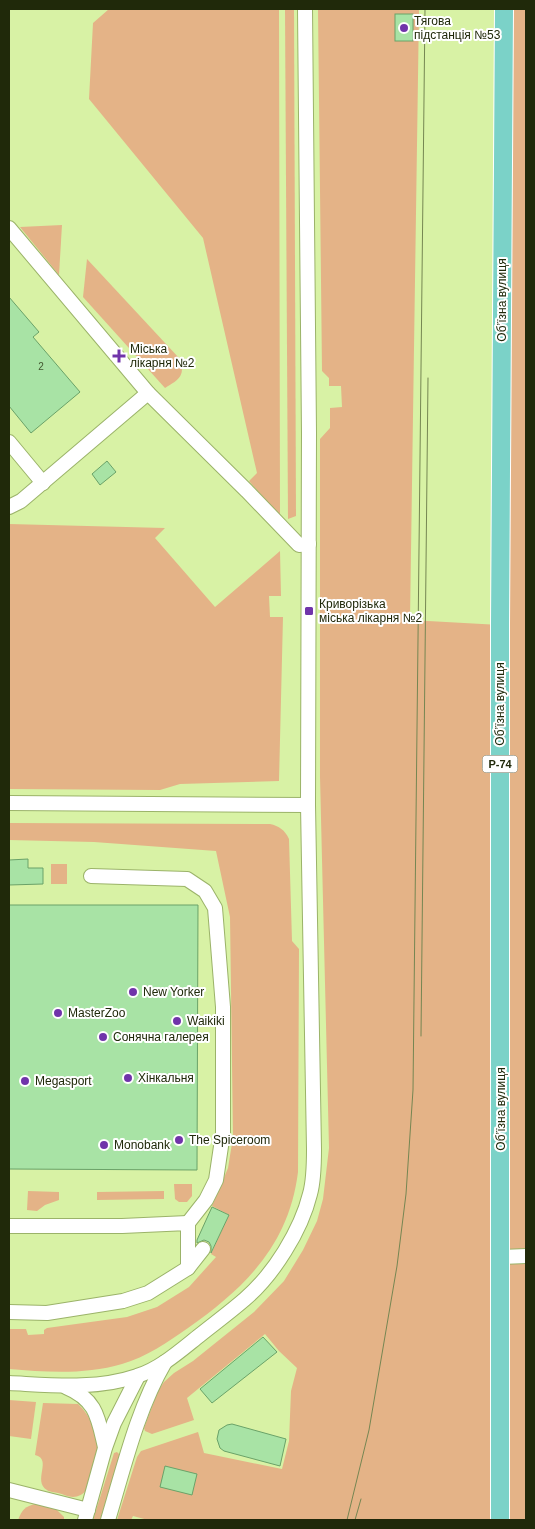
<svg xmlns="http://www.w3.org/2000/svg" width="535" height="1529" font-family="Helvetica,sans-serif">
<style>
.green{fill:#e4b387}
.building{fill:#a8e3a5;stroke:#6aa268}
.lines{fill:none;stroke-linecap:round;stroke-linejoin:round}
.minor-casing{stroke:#9bb369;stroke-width:16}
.major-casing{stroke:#fff;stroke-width:20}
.minor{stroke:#fff;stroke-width:14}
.major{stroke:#7bd2c8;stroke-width:18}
.tram{stroke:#758652;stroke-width:1}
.poi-dot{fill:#7034aa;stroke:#fff;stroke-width:2}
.labels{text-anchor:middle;stroke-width:4;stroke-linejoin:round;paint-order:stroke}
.number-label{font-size:10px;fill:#425831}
.shield{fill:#fff;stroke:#636954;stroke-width:1}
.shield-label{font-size:11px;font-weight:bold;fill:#20290a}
.poi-label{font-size:12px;fill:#20290a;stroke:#fff;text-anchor:start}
.street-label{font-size:12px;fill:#20290a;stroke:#fff}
</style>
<rect width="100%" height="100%" fill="#d8f2a5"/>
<g class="green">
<path d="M109,9H279L280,516L249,481L257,473L203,238L89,99L93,23Z"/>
<path d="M285,9H294L296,516L288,519Z"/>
<path d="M318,9H419L410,620L500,625L504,9H526V1520H148L133,1516L131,1520H117L137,1457L141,1451L198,1432L204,1453L282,1469L289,1441L291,1391L297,1368L279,1351L265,1334L187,1398L194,1420L152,1434L145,1431L144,1428L158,1391L164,1382L174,1373L193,1361L254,1312L284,1281L303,1250L317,1221L323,1199L329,1148L320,777V439L330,428V408L342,407L341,386H329V378L322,371Z"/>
<path d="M62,225L59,275L20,227Z"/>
<path d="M87,259L179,358C186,375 180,379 165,388L83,297Z"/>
<path d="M9,524L165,528L155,538L215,607L280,551L281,596H269L270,617H283L279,781L180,784L160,790L9,789Z"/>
<path d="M9,823L270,824C279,826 285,830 289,839L292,941L299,949L298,1172C289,1245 245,1288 188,1328C168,1342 146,1357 122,1364C85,1375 46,1372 9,1369V1329H26L28,1335L44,1334V1330L47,1328L127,1317L157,1307L189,1287L216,1257L211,1254L229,1215L212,1206L228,1168L233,1137L230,917L216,851L94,842L9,840Z"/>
<rect x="51" y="864" width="16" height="20"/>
<path d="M174,1184H192V1196L187,1202H179L175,1199Z"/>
<path d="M28,1191L59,1192V1200L45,1205L37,1211L27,1210Z"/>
<path d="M164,1191V1199L97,1200V1192Z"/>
<path d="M9,1400L36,1402L31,1439L9,1436Z"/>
<path d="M43,1403L78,1404C90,1415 96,1430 97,1445C98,1454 91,1483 86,1490C84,1494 78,1497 73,1497C68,1497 63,1494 58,1493C55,1492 49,1492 47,1490C32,1481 53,1459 35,1455Z"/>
<path d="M117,1452L120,1455L100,1520H93L114,1453Z"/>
<path d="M36,1504L56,1509L64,1517V1520H18C22,1510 25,1506 36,1504Z"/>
</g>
<g class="building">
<rect x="395" y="14" width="18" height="27"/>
<path d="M9,297L39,332L33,337L80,392L31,433L9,406Z"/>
<path d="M107,461L116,472L100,485L92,474Z"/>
<path d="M28,859V868H43V884L9,885V860Z"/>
<path d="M9,905H198L197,1170L9,1169Z"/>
<path d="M212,1207L229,1215L211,1253V1246L209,1242L204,1240L197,1243V1240Z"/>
<path d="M263,1337L277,1352L212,1403L200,1389Z"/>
<path d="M232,1424L286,1439L280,1466L224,1451L220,1448L217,1439L219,1430L227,1425Z"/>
<path d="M165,1466L197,1474L192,1495L160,1487Z"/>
</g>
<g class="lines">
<g class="minor-casing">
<g id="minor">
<path d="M9,228L148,393L247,491L299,545L309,544"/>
<path d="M9,442L43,483"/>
<path d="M9,507L21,501L148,393"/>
<path d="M9,803L308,805"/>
<path d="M91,876L187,879L205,891L215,908L223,1007V1133L216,1180L206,1200L188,1223"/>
<path d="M9,1226H122L188,1223V1268"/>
<path d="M501,1257L526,1256"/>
<path d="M9,1312L47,1313L123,1301L148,1293L188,1268L203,1249"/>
<path d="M9,1383C51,1385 96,1390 137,1376C160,1369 181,1350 200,1335C215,1323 230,1312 245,1299C273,1275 301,1231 310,1194C314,1180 314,1164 314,1149L308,805L309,433L305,9"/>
<path d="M66,1387C97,1400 98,1418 105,1447"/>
<path d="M9,1490L88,1510"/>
<path d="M85,1520L105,1448L114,1423L138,1376"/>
<path d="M108,1520C124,1467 137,1410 165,1362"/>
</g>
</g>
<g class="major-casing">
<path id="major" d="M500,1520V625L504,9"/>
</g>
<use href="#minor" class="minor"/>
<use href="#major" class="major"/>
<g class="tram">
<path d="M421,1036L428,378"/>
<path d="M347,1520L369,1430L397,1266L406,1194L413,1090L425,9"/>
<path d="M355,1520L361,1499"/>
</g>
</g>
<g class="poi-dot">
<circle cx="404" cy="28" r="5"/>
<path d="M116.5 348.5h5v5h5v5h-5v5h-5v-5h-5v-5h5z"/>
<rect x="304" y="606" width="10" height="10" rx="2.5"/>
<circle cx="133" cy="992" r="5"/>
<circle cx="58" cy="1013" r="5"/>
<circle cx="177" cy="1021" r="5"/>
<circle cx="103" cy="1037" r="5"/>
<circle cx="128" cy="1078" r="5"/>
<circle cx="25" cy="1081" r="5"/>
<circle cx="179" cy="1140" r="5"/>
<circle cx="104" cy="1145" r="5"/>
</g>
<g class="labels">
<g class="number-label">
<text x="41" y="370">2</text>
</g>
<rect class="shield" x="482.5" y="755.5" width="35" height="17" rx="4"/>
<g class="shield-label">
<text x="500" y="768">Р-74</text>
</g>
<g class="poi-label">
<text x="414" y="25">Тягова<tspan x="414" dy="14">підстанція №53</tspan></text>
<text x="130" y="353">Міська<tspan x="130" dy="14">лікарня №2</tspan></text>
<text x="319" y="608">Криворізька<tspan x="319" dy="14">міська лікарня №2</tspan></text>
<text x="143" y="996">New Yorker</text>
<text x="68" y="1017">MasterZoo</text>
<text x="187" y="1025">Waikiki</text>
<text x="113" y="1041">Сонячна галерея</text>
<text x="138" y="1082">Хінкальня</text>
<text x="35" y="1085">Megasport</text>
<text x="189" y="1144">The Spiceroom</text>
<text x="114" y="1149">Monobank</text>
</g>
<g class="street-label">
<text transform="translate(502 300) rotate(-90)" y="4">Обʼїзна вулиця</text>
<text transform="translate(500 704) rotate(-90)" y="4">Обʼїзна вулиця</text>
<text transform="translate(501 1109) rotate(-90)" y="4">Обʼїзна вулиця</text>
</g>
</g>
<rect width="535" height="1529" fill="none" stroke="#20290a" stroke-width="20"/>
</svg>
